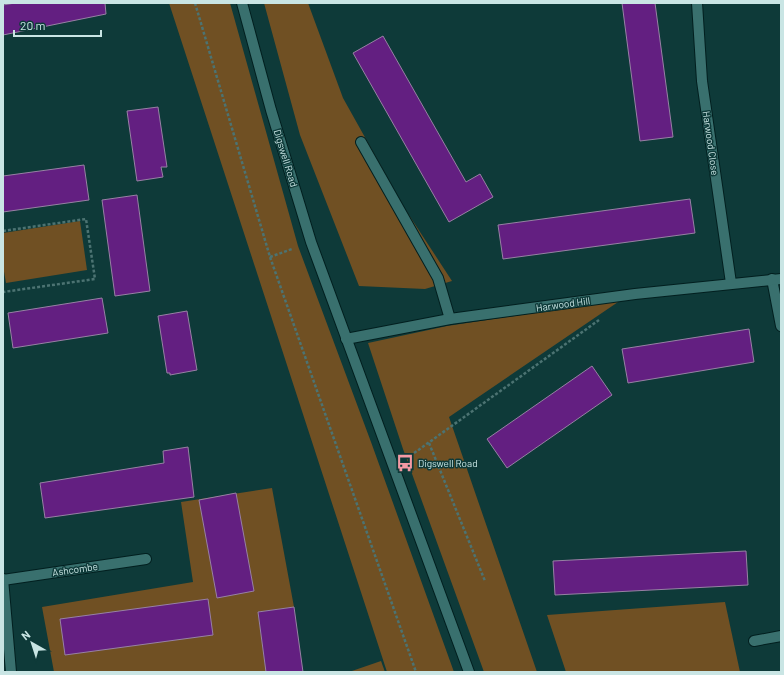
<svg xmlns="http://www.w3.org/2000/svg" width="784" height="675" font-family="Barlow,sans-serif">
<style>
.green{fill:#705023}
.building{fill:#631f81;stroke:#9781a4}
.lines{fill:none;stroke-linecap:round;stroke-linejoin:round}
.service-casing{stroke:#021f1f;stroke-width:12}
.minor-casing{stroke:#021f1f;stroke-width:12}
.tertiary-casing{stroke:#021f1f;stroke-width:12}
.path{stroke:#4c7372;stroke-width:2.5;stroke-dasharray:3 2;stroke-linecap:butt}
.service{stroke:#39706e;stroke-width:10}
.minor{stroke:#39706e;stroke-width:10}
.tertiary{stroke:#39706e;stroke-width:10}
.labels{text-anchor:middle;stroke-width:3;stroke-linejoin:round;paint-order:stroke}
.street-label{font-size:10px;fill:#c9e5e4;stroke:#0e3a39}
.poi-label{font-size:10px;fill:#c9e5e4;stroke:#0e3a39;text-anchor:start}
</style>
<rect width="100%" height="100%" fill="#0e3a39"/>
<g class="green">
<path d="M169,3H230L298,246L371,442L454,672H387Z"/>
<path d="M264,3H308L343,98L405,209L452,281L425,289L359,286L300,135Z"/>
<path d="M80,221L87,270L6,283L3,266V233Z"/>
<path d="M621,300L449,417L537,672H484L403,449L368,343L447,326Z"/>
<path d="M272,488L294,607L258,612L266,672H54L42,607L193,582L181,502Z"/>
<path d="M725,602L740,672H566L547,615Z"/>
<path d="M381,661L385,672H349Z"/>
</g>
<g class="building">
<path d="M15,3H105L106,14L3,35V5Z"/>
<path d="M622,3H655L673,137L640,141Z"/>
<path d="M383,36L466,182L480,174L493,197L449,222L353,53Z"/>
<path d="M158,107L167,167H161L163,177L137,181L127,111Z"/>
<path d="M84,165L89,200L3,212V176Z"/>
<path d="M137,195L150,291L115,296L102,200Z"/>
<path d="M690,199L695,233L503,259L498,225Z"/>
<path d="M102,298L108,333L13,348L8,313Z"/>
<path d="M187,311L197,370L170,375V373H167L158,316Z"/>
<path d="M749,329L754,362L628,383L622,349Z"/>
<path d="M592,366L612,395L507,468L487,439Z"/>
<path d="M188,447L194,497L45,518L40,483L164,463L163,451Z"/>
<path d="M236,493L254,591L217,598L199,500Z"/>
<path d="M746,551L748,585L555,595L553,561Z"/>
<path d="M208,599L213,635L65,655L60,619Z"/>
<path d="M294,607L303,672H266L258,612Z"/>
</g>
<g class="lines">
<g class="service-casing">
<path id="service" d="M361,142L438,278L450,319"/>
</g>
<g class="minor-casing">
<g id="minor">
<path d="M697,3L702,81L731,283"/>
<path d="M772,279L781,326"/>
<path d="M346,339L450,319L635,294L781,279"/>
<path d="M3,579L11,672"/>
<path d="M3,580L146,559"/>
<path d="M754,641L781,636"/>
</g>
</g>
<g class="tertiary-casing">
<path id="tertiary" d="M242,3L271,110L311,242L469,672"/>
</g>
<g class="path">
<path d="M195,3L270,257L416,672"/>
<path d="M3,231L86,219L95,279L3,292"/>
<path d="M270,257L292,249"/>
<path d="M429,443L485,581"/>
<path d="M410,456L599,320"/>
</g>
<use href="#service" class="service"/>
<use href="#minor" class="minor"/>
<use href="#tertiary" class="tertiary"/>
</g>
<defs>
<g id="bus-bare" transform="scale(1.38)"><path d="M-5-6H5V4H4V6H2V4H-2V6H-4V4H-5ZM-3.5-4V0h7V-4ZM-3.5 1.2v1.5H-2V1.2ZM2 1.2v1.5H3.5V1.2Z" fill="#f49aa4" stroke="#0e3a39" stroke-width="2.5" paint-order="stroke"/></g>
</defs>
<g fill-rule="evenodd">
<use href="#bus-bare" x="405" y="463"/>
</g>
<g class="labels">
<g class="street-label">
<text transform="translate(711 143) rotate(82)" y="4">Harwood Close</text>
<text transform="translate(286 158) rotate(73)" y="4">Digswell Road</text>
<text transform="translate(563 304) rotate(-8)" y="4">Harwood Hill</text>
<text transform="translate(75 569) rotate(-8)" y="4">Ashcombe</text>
</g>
<g class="poi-label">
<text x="418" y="467">Digswell Road</text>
</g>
</g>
<rect width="784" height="675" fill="none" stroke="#c9e5e4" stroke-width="8"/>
<g transform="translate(32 643) rotate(321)" stroke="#0e3a39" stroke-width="3" paint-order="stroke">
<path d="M0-3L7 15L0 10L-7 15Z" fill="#c9e5e4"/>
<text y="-6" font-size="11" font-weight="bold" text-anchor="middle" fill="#c9e5e4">N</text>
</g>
<path d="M14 30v6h87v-6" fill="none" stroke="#c9e5e4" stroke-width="2"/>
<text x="20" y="30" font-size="12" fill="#c9e5e4" stroke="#0e3a39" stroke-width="3" paint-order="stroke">20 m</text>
</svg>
